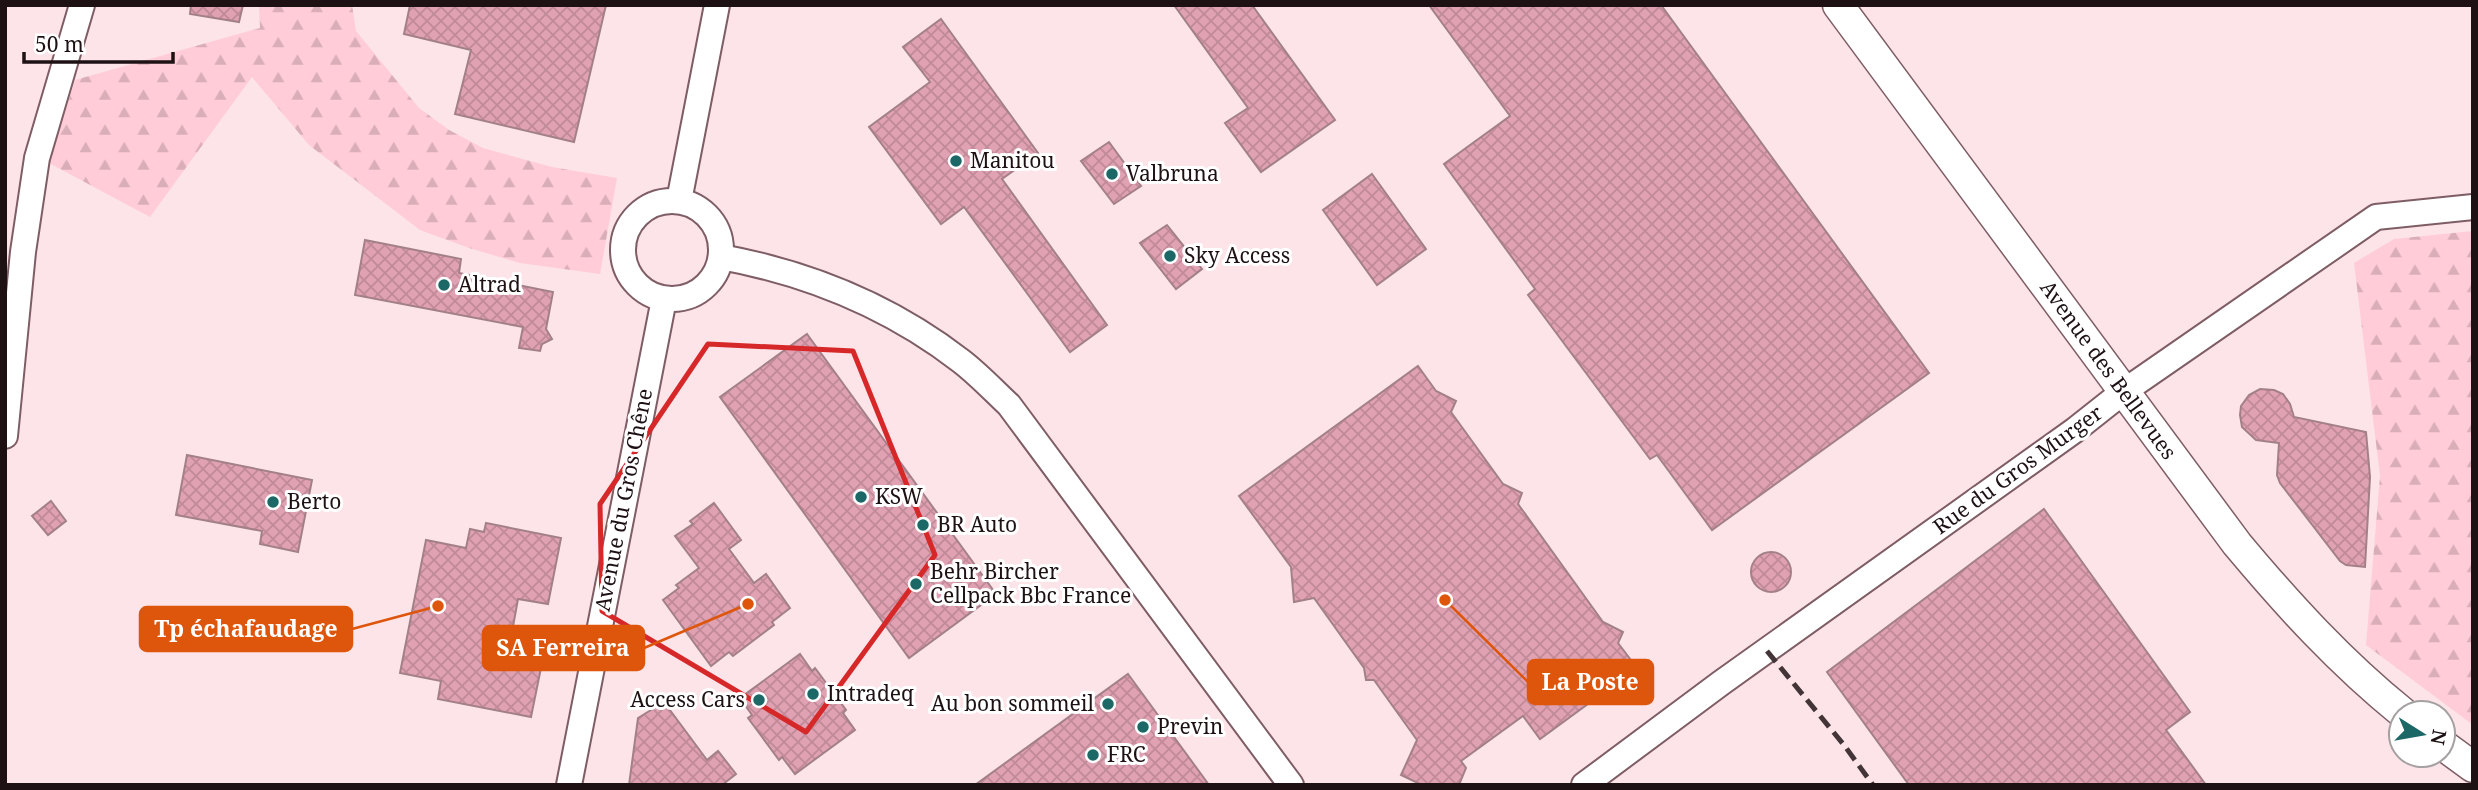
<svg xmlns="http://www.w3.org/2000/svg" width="2478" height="790" font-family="'Noto Serif',serif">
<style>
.forest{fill:url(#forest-firs)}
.building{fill:url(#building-cross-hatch);stroke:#a38089;stroke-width:2}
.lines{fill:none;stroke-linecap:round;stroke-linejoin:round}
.minor-casing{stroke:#7e5d65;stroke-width:28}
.tertiary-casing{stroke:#7e5d65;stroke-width:33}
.minor{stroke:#fff;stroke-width:24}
.tertiary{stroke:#fff;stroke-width:30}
.rail{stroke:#423437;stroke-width:5;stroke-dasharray:14 7;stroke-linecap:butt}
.marked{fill:none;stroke:#d62828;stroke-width:5;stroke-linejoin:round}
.poi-dot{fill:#1b6866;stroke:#fff;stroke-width:2.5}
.labels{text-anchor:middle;stroke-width:6;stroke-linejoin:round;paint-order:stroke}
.poi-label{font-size:21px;fill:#1d1114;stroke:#fff;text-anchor:start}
.street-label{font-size:21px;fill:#1d1114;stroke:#fff}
.leader{fill:none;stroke:#de550c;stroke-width:2.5}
.callout-dot{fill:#de550c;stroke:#fff;stroke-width:2.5}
.callout{fill:#de550c;stroke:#de550c;stroke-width:2.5}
.callout-label{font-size:23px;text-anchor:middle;font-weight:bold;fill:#fff}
</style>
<defs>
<pattern id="forest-firs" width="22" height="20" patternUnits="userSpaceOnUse" patternTransform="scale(1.75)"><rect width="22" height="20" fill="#ffccd8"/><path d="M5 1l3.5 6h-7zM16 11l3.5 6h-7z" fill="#daaeb8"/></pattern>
<pattern id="building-cross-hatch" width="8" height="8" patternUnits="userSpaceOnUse" patternTransform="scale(1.75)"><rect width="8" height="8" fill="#e0a2b2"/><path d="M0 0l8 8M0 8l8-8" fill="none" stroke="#c08a98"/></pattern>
</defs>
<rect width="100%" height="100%" fill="#fce4e9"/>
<g class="forest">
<path d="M259,5H352L356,31L419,108L449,130L483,148L552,167L617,178L600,274L520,263L469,248L420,230L309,145L252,77L150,217L49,163L75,80L260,28Z"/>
<path d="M2473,231V725L2366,645L2380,476L2354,263L2394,239Z"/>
</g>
<g class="building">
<path d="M191,5H243L239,22L190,14Z"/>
<path d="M410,5H606L574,142L455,114L471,50L404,34Z"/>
<path d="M1174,5H1252L1335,120L1261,172L1225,123L1248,108Z"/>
<path d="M1429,5H1661L1929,373L1712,530L1657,455L1650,459L1528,295L1535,289L1444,164L1510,116Z"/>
<path d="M941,19L1038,153L1002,179L1107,325L1070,352L964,207L941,224L869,127L930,82L903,47Z"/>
<path d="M1109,142L1141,186L1114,204L1081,161Z"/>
<path d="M1372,174L1426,249L1377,285L1323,210Z"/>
<path d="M1167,225L1202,269L1176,289L1140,243Z"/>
<path d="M365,240L461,259L459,273L553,292L546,329L552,339L542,344L540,351L519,348L523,327L355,295Z"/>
<path d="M807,334L996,594L909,658L720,397Z"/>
<path d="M1418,366L1436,391L1456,401L1451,412L1503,484L1522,493L1518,504L1603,622L1623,632L1618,643L1637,668L1540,739L1523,716L1461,761L1466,768L1459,785H1422L1401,775L1417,740L1374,680H1366L1364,668L1314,598L1294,602L1291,567L1239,496Z"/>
<path d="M2260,389L2274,390L2283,394L2290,404L2294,417L2366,432L2370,477L2365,567L2346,565L2340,561L2280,483L2277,475L2279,443L2256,440L2242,427L2240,415L2241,406L2249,395Z"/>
<path d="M187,455L312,480L298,552L260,544L262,531L176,515Z"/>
<path d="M51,501L66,521L48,535L32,516Z"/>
<path d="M714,503L741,540L729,549L754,583L766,574L790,608L772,622L774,625L733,656L729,652L711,666L663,600L679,588L676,585L699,568L675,536L693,524L690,521Z"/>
<path d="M2044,509L2190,712L2166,730L2206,785H1909L1827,672Z"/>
<path d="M486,523L561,538L548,604L518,599L510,643L524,646L523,654L543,658L531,717L438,699L441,681L400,673L426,540L466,548L470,529L484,532Z"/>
<circle cx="1771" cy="572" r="20"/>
<path d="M800,654L812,671L815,668L846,710L843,713L855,730L795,774L782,757L779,760L748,718L752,715L740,698Z"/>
<path d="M1128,674L1209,785H975Z"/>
<path d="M664,702L707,760L718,751L736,774L722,785H629L638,718Z"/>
</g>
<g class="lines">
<g class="minor-casing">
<g id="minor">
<path d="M679,201L717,5"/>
<circle cx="672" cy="250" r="49"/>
<path d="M721,257C808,273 891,307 961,361C978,374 993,390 1009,405L1291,785"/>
<path d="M5,436L23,252L37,158L82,5"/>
<path d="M569,785L664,299"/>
<path d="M1584,785L1721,683L2075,430L2123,392L2376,217L2473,207"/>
</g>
</g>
<g class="tertiary-casing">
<g id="tertiary">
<path d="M1838,5L2237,544C2288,605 2341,663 2403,713"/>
<path d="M2443,745L2473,767"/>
</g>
</g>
<use href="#minor" class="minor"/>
<use href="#tertiary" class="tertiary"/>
<path class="rail" d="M1767,651L1844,745L1873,785"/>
</g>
<path class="marked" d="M708,344L853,351L935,555L806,732L602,611L600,504Z"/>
<g class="poi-dot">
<circle cx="956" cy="161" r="7"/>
<circle cx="1112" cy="174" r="7"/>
<circle cx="1170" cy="256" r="7"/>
<circle cx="444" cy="285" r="7"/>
<circle cx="861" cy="497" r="7"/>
<circle cx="273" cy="502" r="7"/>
<circle cx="923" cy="525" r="7"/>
<circle cx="916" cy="584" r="7"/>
<circle cx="813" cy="694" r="7"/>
<circle cx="759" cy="700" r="7"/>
<circle cx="1108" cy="704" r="7"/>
<circle cx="1143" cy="727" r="7"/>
<circle cx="1093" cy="755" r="7"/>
</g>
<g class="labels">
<g class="poi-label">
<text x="970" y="168">Manitou</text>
<text x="1126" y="181">Valbruna</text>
<text x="1184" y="263">Sky Access</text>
<text x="458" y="292">Altrad</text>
<text x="875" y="504">KSW</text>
<text x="287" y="509">Berto</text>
<text x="937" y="532">BR Auto</text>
<text x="930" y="579">Behr Bircher<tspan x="930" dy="24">Cellpack Bbc France</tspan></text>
<text x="827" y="701">Intradeq</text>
<text x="745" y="707" text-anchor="end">Access Cars</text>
<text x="1094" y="711" text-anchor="end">Au bon sommeil</text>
<text x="1157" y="734">Previn</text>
<text x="1107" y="762">FRC</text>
</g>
<g class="street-label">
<text transform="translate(2108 370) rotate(54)" y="7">Avenue des Bellevues</text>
<text transform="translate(2018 470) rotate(-36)" y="7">Rue du Gros Murger</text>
<text transform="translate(624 500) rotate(-79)" y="7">Avenue du Gros Chêne</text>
</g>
</g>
<path class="leader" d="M438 606L352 629M748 604L644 648M1445 600L1528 682"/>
<g class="callout-dot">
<circle cx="438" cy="606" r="7"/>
<circle cx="748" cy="604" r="7"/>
<circle cx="1445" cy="600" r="7"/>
</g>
<g class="callout">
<rect x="140" y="607" width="212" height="44" rx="7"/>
<rect x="483" y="626" width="161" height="44" rx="7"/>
<rect x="1528" y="660" width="125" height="44" rx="7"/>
</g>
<g class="callout-label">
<text x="246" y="637">Tp échafaudage</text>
<text x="563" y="656">SA Ferreira</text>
<text x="1590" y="690">La Poste</text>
</g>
<rect width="2478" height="790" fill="none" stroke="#1d1114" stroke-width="14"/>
<g transform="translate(2422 734) rotate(101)"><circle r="33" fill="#ffffff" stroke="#a5a0a1" stroke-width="2"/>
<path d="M0-5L12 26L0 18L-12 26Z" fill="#1b6866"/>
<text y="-10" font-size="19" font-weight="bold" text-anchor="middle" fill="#1d1114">N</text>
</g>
<path d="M24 52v10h149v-10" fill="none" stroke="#1d1114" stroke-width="3.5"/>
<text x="35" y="52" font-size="21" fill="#1d1114" stroke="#ffffff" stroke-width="5" paint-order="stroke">50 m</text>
</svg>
